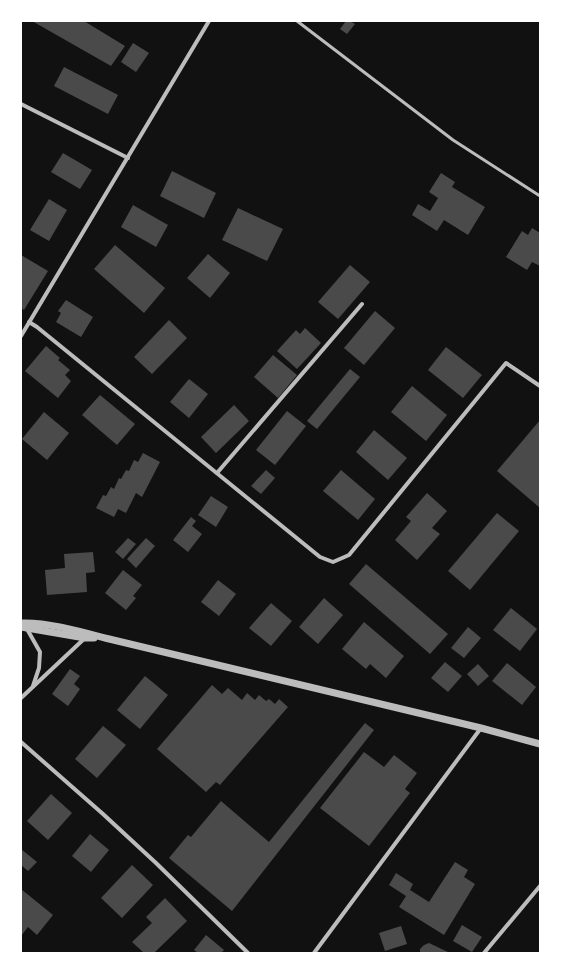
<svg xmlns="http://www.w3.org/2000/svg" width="561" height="974" font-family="'Golos Text',sans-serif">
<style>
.building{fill:#4a4a4a}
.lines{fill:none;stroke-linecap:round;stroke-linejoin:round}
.service{stroke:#bcbcbc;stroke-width:3}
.minor{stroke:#bcbcbc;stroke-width:4}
.tertiary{stroke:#bcbcbc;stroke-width:7}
</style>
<rect width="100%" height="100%" fill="#111"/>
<g class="building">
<path d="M32,21H84L125,46L111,66Z"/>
<path d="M346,21H350L355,24L347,34L340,29Z"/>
<path d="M133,43L149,53L136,72L121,62Z"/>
<path d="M64,67L118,95L108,114L54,86Z"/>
<path d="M63,153L92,170L80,189L51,172Z"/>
<path d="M172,171L216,193L204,218L160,196Z"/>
<path d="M441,173L455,182L452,187L485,207L468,235L444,220L437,231L412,215L418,204L430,211L438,198L429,192Z"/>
<path d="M49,199L67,210L49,241L30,230Z"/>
<path d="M133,205L168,225L156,247L121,227Z"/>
<path d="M238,208L283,229L267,261L222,240Z"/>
<path d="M532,228L540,233V266L532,262L527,270L506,257L522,231L528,235Z"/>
<path d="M115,245L165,288L144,313L94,269Z"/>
<path d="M208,254L230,273L210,298L187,278Z"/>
<path d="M21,255L48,271L24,310L21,308Z"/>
<path d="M350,265L370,282L338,319L318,302Z"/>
<path d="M66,300L93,317L81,337L56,322L61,313L58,311Z"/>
<path d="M375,311L395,328L364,365L344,348Z"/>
<path d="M169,320L187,338L152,374L134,357Z"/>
<path d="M305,328L321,343L297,369L277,351L296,330L300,334Z"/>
<path d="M46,346L60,358L58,360L70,370L65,375L71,381L58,398L25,371Z"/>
<path d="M446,347L482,375L463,398L428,370Z"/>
<path d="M273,355L297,375L278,398L254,377Z"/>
<path d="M350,369L360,377L317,429L307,421Z"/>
<path d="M189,379L208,394L189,418L170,402Z"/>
<path d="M412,386L447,415L426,441L391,412Z"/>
<path d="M100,395L135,424L117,445L82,415Z"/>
<path d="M234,405L249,421L216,453L201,437Z"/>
<path d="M287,411L306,426L275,465L256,450Z"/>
<path d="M44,412L69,433L47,460L22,439Z"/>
<path d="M540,420V508L497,471Z"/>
<path d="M374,430L407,458L388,480L356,452Z"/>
<path d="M143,453L160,462L142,497L136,493L126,513L118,509L114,517L96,508L103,495L106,496L111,487L114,489L119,478L121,479L126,470L129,471L134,460L138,462Z"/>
<path d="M266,470L275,478L261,494L251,486Z"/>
<path d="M341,470L375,499L358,520L323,491Z"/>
<path d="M427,493L447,511L432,528L440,534L417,560L395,540L411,521L406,517Z"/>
<path d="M211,496L228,507L216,527L198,515Z"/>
<path d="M497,513L519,531L470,590L448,571Z"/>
<path d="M191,517L196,521L192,526L202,534L188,552L173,540Z"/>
<path d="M128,538L136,544L123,559L115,552Z"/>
<path d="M146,538L155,546L136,568L127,559Z"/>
<path d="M93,552L95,572L86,573L87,592L47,595L45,570L65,568L64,554Z"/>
<path d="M366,564L448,634L430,654L349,584Z"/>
<path d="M123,570L142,585L133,596L136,598L126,610L105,593Z"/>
<path d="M218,580L236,594L219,616L201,602Z"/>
<path d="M324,598L343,615L318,644L299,627Z"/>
<path d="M271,603L292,621L271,646L249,628Z"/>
<path d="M511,608L537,629L520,651L493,630Z"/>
<path d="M364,622L404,656L386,678L370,664L366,669L342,649Z"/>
<path d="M468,627L481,638L464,658L451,648Z"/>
<path d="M445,662L462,676L448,692L431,678Z"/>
<path d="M507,663L536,687L522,705L492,681Z"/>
<path d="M478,664L489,676L478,686L467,674Z"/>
<path d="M70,669L80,676L74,684L80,689L68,706L52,694Z"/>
<path d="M145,676L168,695L140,729L117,710Z"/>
<path d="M212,685L222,694L228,688L242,700L247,693L255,700L259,695L266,701L269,699L275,704L279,699L288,707L220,785L216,782L206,792L157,749Z"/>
<path d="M365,723L374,730L232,911L169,858L188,835L191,837L221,801L269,842Z"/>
<path d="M103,726L126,745L97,778L75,759Z"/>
<path d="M364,752L384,767L394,755L417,773L405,789L410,793L369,846L320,808Z"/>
<path d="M51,794L72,813L48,840L27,821Z"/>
<path d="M90,834L109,850L91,872L72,856Z"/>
<path d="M21,849L37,862L28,871L21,865Z"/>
<path d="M455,862L468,870L464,877L475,884L444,935L399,907L406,896L389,885L396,873L413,884L410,890L429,902Z"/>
<path d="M132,865L153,885L122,918L101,898Z"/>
<path d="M21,889L53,915L37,935L28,927L21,936Z"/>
<path d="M165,898L187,921L154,953H144L132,942L152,923L146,917Z"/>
<path d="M462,925L482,937L472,952L453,941Z"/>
<path d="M401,926L407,944L385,951L379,933Z"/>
<path d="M206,935L224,950L221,953H198L194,950Z"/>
<path d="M429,943L450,953H420V949L424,945Z"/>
</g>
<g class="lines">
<path class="service" d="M297,21L453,140L540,196"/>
<g class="minor">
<path d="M21,104L128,158"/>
<path d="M29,322L37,327L320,557L333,562L349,555L506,363L540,386"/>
<path d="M21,336L209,21"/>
<path d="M217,473L362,304"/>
<path d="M27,629L40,652L39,668L33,686"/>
<path d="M21,698L85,638"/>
<path d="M21,742L103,814L156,863L248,953"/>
<path d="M314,953L481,728"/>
<path d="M484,953L540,886"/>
</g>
<g class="tertiary">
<path d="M21,623C47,622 79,631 105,638L481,728L540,744"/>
<path d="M21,627L85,638H94"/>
</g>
</g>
<rect width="561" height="974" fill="none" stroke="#ffffff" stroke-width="44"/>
</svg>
